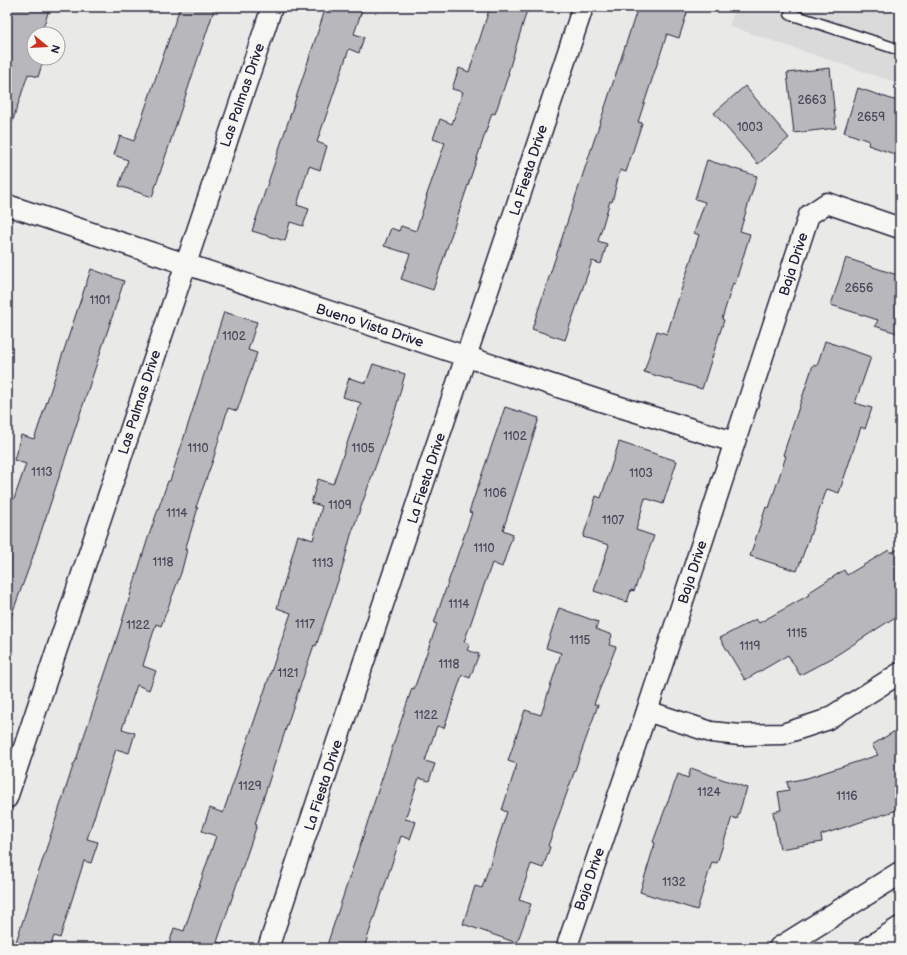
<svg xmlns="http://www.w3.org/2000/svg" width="907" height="955" font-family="'Balsamiq Sans',sans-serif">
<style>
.built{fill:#dadada}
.building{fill:#b8b8bc;stroke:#22223b}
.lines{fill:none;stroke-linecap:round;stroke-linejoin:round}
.lane-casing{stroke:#22223b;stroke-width:13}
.street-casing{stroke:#22223b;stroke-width:23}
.primary-casing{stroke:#22223b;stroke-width:25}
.lane{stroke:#f6f6f2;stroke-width:10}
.street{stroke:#f6f6f2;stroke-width:20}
.primary{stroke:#f6f6f2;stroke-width:22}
.labels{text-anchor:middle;stroke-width:3.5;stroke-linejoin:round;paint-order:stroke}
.number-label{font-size:12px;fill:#48485b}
.street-label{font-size:14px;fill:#22223b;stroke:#f6f6f2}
</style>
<rect width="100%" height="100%" fill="#e9e9e7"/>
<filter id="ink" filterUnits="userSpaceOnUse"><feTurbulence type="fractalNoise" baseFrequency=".025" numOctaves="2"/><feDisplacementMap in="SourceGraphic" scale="8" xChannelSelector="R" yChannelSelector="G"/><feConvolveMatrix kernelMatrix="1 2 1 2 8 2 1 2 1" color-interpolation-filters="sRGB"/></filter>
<g filter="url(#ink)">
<path class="built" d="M736,7H900V84L729,26Z"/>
<g class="building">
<path d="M13,7H50L41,34H34V58H44L38,77L28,74L10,129L7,128V27Z"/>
<path d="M180,7H215L152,197L119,186L128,160L114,155L120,136L134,141Z"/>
<path d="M326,7H363L354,34L364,37L359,53L349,49L317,142L327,146L320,170L309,166L297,205L309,209L303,226L290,222L285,241L252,231Z"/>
<path d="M490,7H528L508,73H509L495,114L492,113L433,290L401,279L410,254L384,246L391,228L399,231L401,226L416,231L427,197H426L445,143L433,139L440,119L452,124L463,92L452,89L459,68L469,72Z"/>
<path d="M638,7H670L687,13L679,38L667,34L638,122L642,123L626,172L620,170L612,202L610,201L598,241L607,244L601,264L592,261L565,340L532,329Z"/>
<path d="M830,68L836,128L794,133L787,73Z"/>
<path d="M745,86L789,138L758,164L714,113Z"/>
<path d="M858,88L900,102V156L868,145L869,141L844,132Z"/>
<path d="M707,160L757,176L740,231L750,234L735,284L733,283L722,319L724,320L702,389L644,372L657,331L667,334L699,235L694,233L705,202L695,199Z"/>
<path d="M846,258L900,276V334L875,326L878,320L831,305Z"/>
<path d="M91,269L124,281L31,562L9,622H7V496L14,499L26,464L14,460L21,435L34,439L35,437Z"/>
<path d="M224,312L257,322L248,350L257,353L237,411L228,408L213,460L196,507L198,508L185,550H187L181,573L161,626L156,624L144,662L143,666L156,671L149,690L137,685L122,729L135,733L129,753L116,749L87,839L98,842L91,863L84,861L60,938L54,936L50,948H14L74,763H75L115,644L148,538L168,481H170Z"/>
<path d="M825,341L871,357L855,403L872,408L865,429L861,427L839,493L827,489L797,571L750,556L766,507L769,508L786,456L783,455L813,365L817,366Z"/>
<path d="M373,364L405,374L395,411L351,535L342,569L316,646L314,645L292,710L255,824L257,825L217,942L225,944L224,948H168L174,928L184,931L216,836L202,831L210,808L223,813L291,613L277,608L298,535L313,540L322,506L311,503L318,479L333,484L361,403L343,397L349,378L366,383Z"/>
<path d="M505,407L539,418L503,530L513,534L502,567L492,563L464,642L470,644L467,650L479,654L470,678L462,675L444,728L437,726L425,761L435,764L429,781L419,778L405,819L416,822L410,839L401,836L364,948H326L412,688L414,689L437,624L434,623L472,513L469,512Z"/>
<path d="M619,442L677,461L663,504L645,498L636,530L654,536L634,591L631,590L627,602L594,591L609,545L583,537L596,496L601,498Z"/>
<path d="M900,548V614L832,658L800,675L788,655L745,680L720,638L756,619L759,623L809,595L808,593L844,570L847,575L889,550L891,553Z"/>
<path d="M559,608L598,622L596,629L612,635L609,645L616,647L594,704L598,705L548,846L550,847L543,868L531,864L519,900L531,904L517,943L463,924L475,886L482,888L507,812L502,810L517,764L508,761L525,710L541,715L561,653L546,648Z"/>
<path d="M900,728V809L821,835L822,842L780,849L773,812L781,810L778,792L789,790L787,782L807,778L878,755L872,745Z"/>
<path d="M691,768L747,788L737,819L732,817L717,863L712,862L697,910L640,892L655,843L653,842L678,774L688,778Z"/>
</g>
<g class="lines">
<g class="lane-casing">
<path id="lane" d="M792,7L790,14L900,50"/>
</g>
<g class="street-casing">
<g id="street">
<path d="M7,205L604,402L734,442"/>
<path d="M647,711L711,732L740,735L783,734L826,720L900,673"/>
<path d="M7,798L272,7"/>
<path d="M268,948L583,7"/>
<path d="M571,948L568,943L647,711L809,215L827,203L900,228"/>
</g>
</g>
<g class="primary-casing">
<g id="primary">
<path d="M780,948L900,873"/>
<path d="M869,948L900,928"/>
</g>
</g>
<use href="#lane" class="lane"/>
<use href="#street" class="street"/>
<use href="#primary" class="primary"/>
</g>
</g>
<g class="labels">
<g class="number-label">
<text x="812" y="104">2663</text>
<text x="871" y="121">2659</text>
<text x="750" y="131">1003</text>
<text x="859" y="292">2656</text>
<text x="100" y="304">1101</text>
<text x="234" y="340">1102</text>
<text x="515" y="440">1102</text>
<text x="198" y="452">1110</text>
<text x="363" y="452">1105</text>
<text x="42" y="476">1113</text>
<text x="641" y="477">1103</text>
<text x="495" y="497">1106</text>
<text x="340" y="509">1109</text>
<text x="177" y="517">1114</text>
<text x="613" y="524">1107</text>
<text x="484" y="552">1110</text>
<text x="163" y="566">1118</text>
<text x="323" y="567">1113</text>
<text x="459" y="608">1114</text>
<text x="305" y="628">1117</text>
<text x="138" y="629">1122</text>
<text x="797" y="637">1115</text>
<text x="580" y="644">1115</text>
<text x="750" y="650">1119</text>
<text x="449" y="668">1118</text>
<text x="288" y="677">1121</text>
<text x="426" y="719">1122</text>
<text x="250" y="790">1129</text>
<text x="709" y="796">1124</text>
<text x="847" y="800">1116</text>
<text x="674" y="886">1132</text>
</g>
<g class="street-label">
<text transform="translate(242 95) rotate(-71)" y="5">Las Palmas Drive</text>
<text transform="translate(528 170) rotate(-72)" y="5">La Fiesta Drive</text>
<text transform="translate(793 264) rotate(-72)" y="5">Baja Drive</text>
<text transform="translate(370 325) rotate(18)" y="5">Bueno Vista Drive</text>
<text transform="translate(139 402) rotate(-72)" y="5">Las Palmas Drive</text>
<text transform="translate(426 478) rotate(-72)" y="5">La Fiesta Drive</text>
<text transform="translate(692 572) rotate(-72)" y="5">Baja Drive</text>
<text transform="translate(323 785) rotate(-72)" y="5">La Fiesta Drive</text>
<text transform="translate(589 879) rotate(-71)" y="5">Baja Drive</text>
</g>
</g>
<rect width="907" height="955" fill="none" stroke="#f6f6f2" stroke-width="24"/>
<rect x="12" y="12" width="883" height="931" fill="none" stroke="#22223b" stroke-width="1.5" filter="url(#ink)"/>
<g transform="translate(46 46) rotate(108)"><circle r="19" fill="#f6f6f2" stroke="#a1a1a9"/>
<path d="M0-3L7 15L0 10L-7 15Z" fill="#c8321e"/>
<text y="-6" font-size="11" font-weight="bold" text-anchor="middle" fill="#22223b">N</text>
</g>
</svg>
